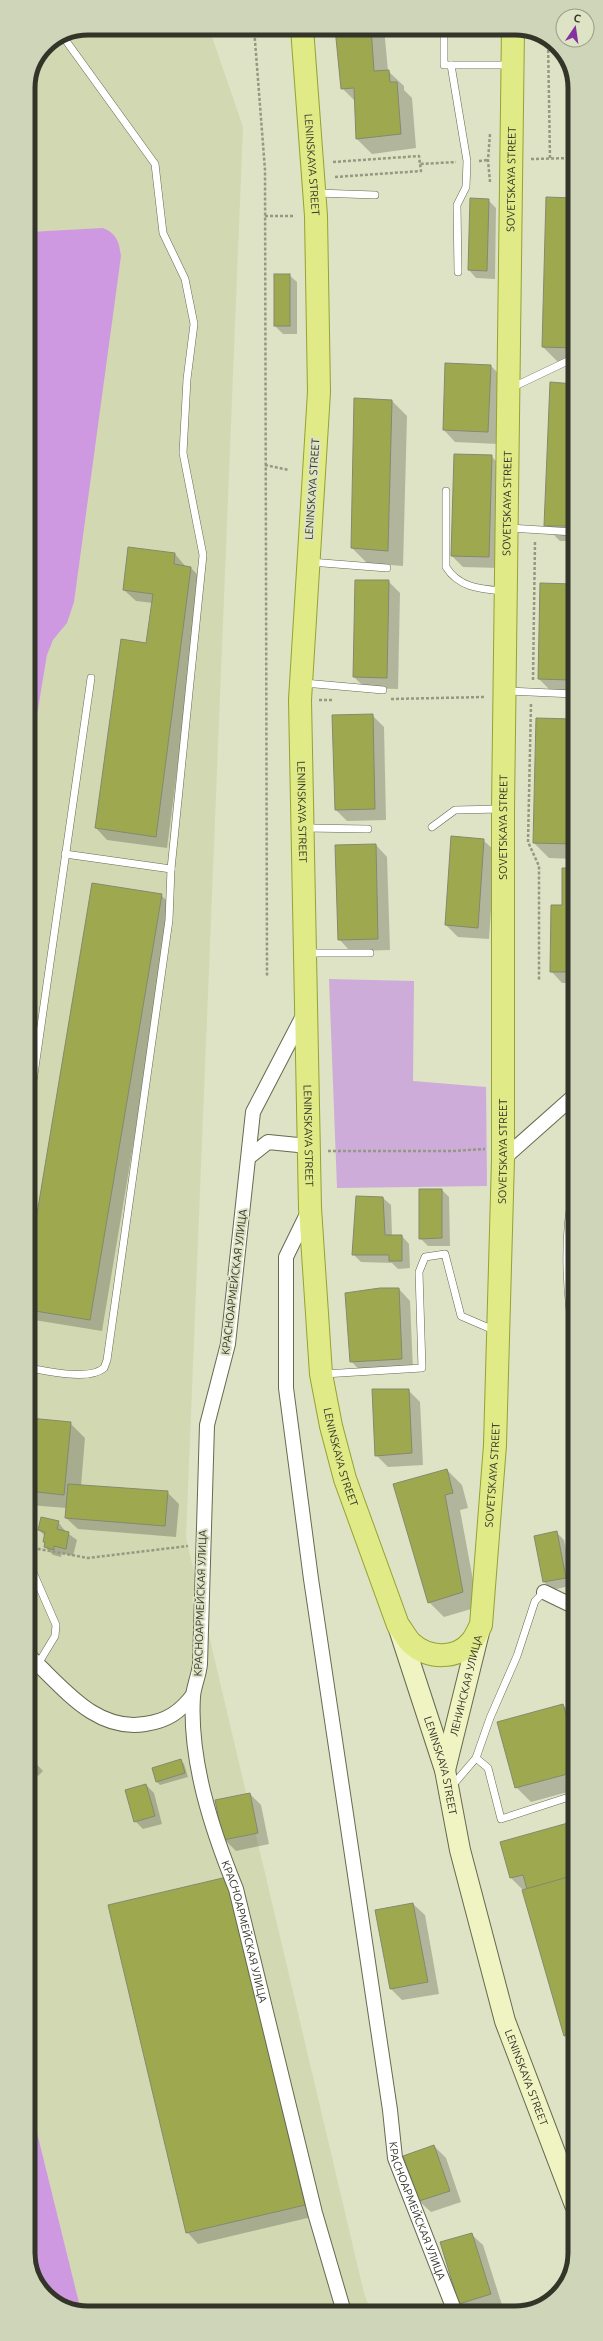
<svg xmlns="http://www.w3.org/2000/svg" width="603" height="2341" font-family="Ubuntu,sans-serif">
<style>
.built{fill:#d2d8b2}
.green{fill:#cdacd9}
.water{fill:#ce99e1}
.shadow{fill:#0003}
.building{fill:#9ea94f;stroke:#85896d}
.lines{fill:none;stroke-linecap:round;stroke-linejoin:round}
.service-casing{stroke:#666a4f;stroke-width:8}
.minor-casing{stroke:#666a4f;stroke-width:16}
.secondary-casing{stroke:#666a4f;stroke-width:22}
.primary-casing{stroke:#96a232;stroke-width:24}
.path{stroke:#959982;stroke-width:2.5;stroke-dasharray:3 2;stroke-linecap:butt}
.service{stroke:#fff;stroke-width:7}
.minor{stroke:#fff;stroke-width:14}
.secondary{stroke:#f0f4c3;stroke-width:20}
.primary{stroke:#e0ea87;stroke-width:22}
.labels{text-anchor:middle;stroke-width:4;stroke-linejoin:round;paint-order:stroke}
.street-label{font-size:11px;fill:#333529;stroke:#dde3c4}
.rim{fill:none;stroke:#333529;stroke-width:5}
</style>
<rect width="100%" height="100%" fill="#dde3c4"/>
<path class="built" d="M88,28H209L243,127L186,1538L364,2293L371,2312H81L29,2100L28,769L47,655L53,640L62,630L98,409L121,256L87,229L28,232V88L46,46Z"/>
<path class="green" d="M329,979L414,981L413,1081L486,1087L487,1186L337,1188Z"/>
<g class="water">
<path d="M103,228C117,234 119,242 121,256L74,602L67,623L53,640L47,655L28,769V232Z"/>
<path d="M29,2100L81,2311V2312L48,2298L29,2264Z"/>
</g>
<g class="shadow">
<path d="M336,28H384L388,71L404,86V90L412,98L416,148L372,154L357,139L356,102L342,88Z"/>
<path d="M574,199V362H558L543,347Z"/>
<path d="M488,200L496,208L495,279L476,278L469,270Z"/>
<path d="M275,275H289L297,282V334H283L275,326Z"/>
<path d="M446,364L491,366L502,377L499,444L455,442L444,430Z"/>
<path d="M551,383L574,385V541H560L545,526Z"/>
<path d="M392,401L407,416L403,566L367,563L352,548Z"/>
<path d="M491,456L503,468L500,568L463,567L452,556Z"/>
<path d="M175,554L186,567L191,568L202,579L167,848L107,840L96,828L147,644L153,603L136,601L124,590Z"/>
<path d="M388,581L400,593L398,689L365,688L354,677Z"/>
<path d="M573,585L574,691L550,690L539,679Z"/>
<path d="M372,715L384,727L386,820L347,821L336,810Z"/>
<path d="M537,719L574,720V859L549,858L534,843Z"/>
<path d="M483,840L495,851L489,939L458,937L446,925Z"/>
<path d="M376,845L387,857L390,950L350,951L339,939Z"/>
<path d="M563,869H574V983H562L551,971L563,906Z"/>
<path d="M93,884L161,895L173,907L102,1331L34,1320L29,1315V1268Z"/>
<path d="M442,1190L449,1197L450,1246H428L420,1238Z"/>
<path d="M383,1198L391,1205L392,1236H402L409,1244L410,1268L398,1269L392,1263L361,1262L353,1254Z"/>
<path d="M399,1289L410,1301L413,1370L362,1373L351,1361Z"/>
<path d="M408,1390L420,1402L423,1465L388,1467L376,1455Z"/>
<path d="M29,1419L70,1423L85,1438L81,1486L167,1492L179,1504L176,1537L78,1529L66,1518L67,1508L29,1505Z"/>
<path d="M447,1470L462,1485L468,1508L460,1510L478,1607L444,1617L429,1602Z"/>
<path d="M58,1522L66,1532L77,1540L73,1556L62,1553L61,1557L53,1555L45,1547V1536L39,1530Z"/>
<path d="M556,1532L564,1540L574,1585L552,1590L544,1582L535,1536Z"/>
<path d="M563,1705L575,1717V1790L531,1802L516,1787Z"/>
<path d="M29,1756L43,1771L38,1776L34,1772L29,1777Z"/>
<path d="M181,1760L184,1764L188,1777L160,1785L157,1782Z"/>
<path d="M146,1785L154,1793L162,1824L143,1829L135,1821Z"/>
<path d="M250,1794L261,1805L269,1844L236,1851L224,1839Z"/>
<path d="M575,1822V2046L565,2036L523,1890L511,1878L501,1843Z"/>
<path d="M227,1878L316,2216L198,2244L187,2232Z"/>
<path d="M413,1904L425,1915L439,1994L402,2000L391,1989Z"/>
<path d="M434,2146L446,2158L461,2202L431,2212L419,2201Z"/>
<path d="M471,2234L483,2245L502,2305L480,2312H468L459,2303Z"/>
</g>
<g class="building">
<path d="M335,28H371L374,71L389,70L390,82H397L401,134L356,139L354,88L341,89Z"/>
<path d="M546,197L574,198V348L542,347Z"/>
<path d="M470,198L489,199L487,271L468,270Z"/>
<rect x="274" y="274" width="16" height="52"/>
<path d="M445,363L491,365L488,432L443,430Z"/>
<path d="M550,382L574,384V526H544Z"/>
<path d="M354,398L392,400L388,551L351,548Z"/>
<path d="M454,454L492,455L489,557L451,556Z"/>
<path d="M128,547L175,553L174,564L191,567L156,837L95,828L121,639L146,643L153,594L123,590Z"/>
<path d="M355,580H389L387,678L353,677Z"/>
<path d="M540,583L573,584L571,680L538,679Z"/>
<path d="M373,714L375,809L335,810L332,715Z"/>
<path d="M536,718L574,719V844L533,843Z"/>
<path d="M451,836L484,839L478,928L445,925Z"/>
<path d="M376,844L378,939L338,940L335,845Z"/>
<path d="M562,868H574V972H550L551,905H562Z"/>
<path d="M92,883L162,894L90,1320L29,1310V1262Z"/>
<path d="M419,1189H442V1238L419,1239Z"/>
<path d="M356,1196L383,1197L385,1235H402V1261H389V1255H352Z"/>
<path d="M380,1288H399L402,1359L350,1362L345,1293Z"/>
<path d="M372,1389H409L412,1453L375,1456Z"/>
<path d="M29,1418L71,1422L64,1495L29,1491Z"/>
<path d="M447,1469L453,1493L445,1495L463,1592L428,1603L393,1484Z"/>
<path d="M68,1484L168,1491L165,1526L65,1518Z"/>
<path d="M41,1517L59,1521L57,1529L69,1532L66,1549L54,1546V1550L44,1547L45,1542H43L45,1532L38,1530Z"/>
<path d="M557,1531L566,1578L543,1582L534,1536Z"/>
<path d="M563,1704L575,1746V1772L515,1788L497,1722Z"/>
<path d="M181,1759L185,1773L156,1782L152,1768Z"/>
<path d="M146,1784L155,1816L134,1822L125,1790Z"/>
<path d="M250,1793L258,1833L223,1840L215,1800Z"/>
<path d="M575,1821V1860L568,1862L572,1876L527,1889L523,1875L510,1878L500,1842Z"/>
<path d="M575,1875V2033L564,2036L522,1890Z"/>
<path d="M227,1877L305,2205L186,2233L108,1905Z"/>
<path d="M413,1903L428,1982L390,1989L375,1910Z"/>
<path d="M434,2145L450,2191L419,2201L403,2156Z"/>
<path d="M472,2233L491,2294L459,2304L440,2242Z"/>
</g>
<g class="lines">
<g class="service-casing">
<g id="service">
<path d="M444,28V65H511"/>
<path d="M451,65L467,161L466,187L457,205L458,272"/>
<path d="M317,193L375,195"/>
<path d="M511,388L574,358"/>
<path d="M446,491V567C459,588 481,589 504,591"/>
<path d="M509,528L574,532"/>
<path d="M310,562L387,568"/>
<path d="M304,683L383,690"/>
<path d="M507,691L574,694"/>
<path d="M432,827L455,810L501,809"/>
<path d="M306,828L368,829"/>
<path d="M65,854L171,869"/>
<path d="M307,953H370"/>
<path d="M29,1109L91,678"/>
<path d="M574,1188C562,1241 567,1296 575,1349"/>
<path d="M29,1368C47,1371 89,1381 104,1368L107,1360L169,920L171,869L203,555L183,453L187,379L194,324L185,279L163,233L155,164L64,38"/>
<path d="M324,1374L422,1368L419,1272L425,1257L445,1254L461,1316L496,1331"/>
<path d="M29,1563L56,1625L55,1636L38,1664"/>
<path d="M476,1758L488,1768L501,1819L575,1795"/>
<path d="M452,1786L476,1758L490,1718L517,1656L535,1601L544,1592"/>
</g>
</g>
<g class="minor-casing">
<g id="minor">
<path id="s1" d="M304,1014L253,1112L228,1344L207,1425L200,1664C199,1675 194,1686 193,1696C189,1761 212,1830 236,1889L315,2213L344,2312"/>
<path d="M249,1157L268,1142L308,1146"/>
<path d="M503,1159L574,1096"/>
<path id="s2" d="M309,1210L286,1257V1388L311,1579L390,2110L395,2158L455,2312"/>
<path d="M544,1592L575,1607"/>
<path d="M29,1656C63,1687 95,1732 145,1724C167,1721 180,1712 193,1695"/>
</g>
</g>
<g class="secondary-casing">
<g id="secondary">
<path id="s3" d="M399,1629L445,1770L460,1850L505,2021L575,2205"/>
<path id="s4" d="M445,1770L480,1628"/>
</g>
</g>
<g class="primary-casing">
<g id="primary">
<path id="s5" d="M302,28L316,216L319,392L300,700L310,1208L321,1374L331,1426L345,1479L398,1625C403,1631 406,1638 411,1643C428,1659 457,1660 472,1641C476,1636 478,1630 481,1625L495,1445L503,1159V809L513,28"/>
</g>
</g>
<g class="path">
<path d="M254,28L265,170L267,976"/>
<path d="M548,40L550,159"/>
<path d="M531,159L574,158"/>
<path d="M479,161L488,160"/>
<path d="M333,162L419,156L420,164L456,162"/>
<path d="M335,177L421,171L420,164"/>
<path d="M490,182L488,160L490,134"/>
<path d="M265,216H294"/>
<path d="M265,465L289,470"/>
<path d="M533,680L535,541"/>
<path d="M391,699L484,697"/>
<path d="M319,700H334"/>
<path d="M531,704L528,842L539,866V981"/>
<path d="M328,1151H453L485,1149"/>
<path d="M33,1551L39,1549L88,1558L188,1546"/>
</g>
<use href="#service" class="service"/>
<use href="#minor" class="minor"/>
<use href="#secondary" class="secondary"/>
<use href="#primary" class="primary"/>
</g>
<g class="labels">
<g class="street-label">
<text dy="4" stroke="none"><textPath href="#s5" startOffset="137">LENINSKAYA STREET</textPath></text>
<text dy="4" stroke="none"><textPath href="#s5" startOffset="3166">SOVETSKAYA STREET</textPath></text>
<text transform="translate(312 489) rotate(-86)" y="4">LENINSKAYA STREET</text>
<text dy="4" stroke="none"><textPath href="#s5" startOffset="2842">SOVETSKAYA STREET</textPath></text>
<text dy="4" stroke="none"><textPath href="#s5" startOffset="785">LENINSKAYA STREET</textPath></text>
<text dy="4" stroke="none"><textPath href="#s5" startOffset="2518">SOVETSKAYA STREET</textPath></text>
<text dy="4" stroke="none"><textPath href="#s5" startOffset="1109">LENINSKAYA STREET</textPath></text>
<text dy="4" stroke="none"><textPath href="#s5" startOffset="2194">SOVETSKAYA STREET</textPath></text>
<text transform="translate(234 1282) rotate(-83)" y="4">КРАСНОАРМЕЙСКАЯ УЛИЦА</text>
<text dy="4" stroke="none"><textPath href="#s5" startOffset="1433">LENINSKAYA STREET</textPath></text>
<text dy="4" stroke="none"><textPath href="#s5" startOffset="1870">SOVETSKAYA STREET</textPath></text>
<text transform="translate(200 1603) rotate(-88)" y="4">КРАСНОАРМЕЙСКАЯ УЛИЦА</text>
<text dy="4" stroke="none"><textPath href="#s4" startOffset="87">ЛЕНИНСКАЯ УЛИЦА</textPath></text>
<text dy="4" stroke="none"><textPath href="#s3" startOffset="143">LENINSKAYA STREET</textPath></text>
<text dy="4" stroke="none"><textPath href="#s1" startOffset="942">КРАСНОАРМЕЙСКАЯ УЛИЦА</textPath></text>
<text dy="4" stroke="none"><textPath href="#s3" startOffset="467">LENINSKAYA STREET</textPath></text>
<text dy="4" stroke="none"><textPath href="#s2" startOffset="1018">КРАСНОАРМЕЙСКАЯ УЛИЦА</textPath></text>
</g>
</g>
<path d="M0 0H603V2341H0ZM88 35H515A53 53 0 0 1 568 88V2253A53 53 0 0 1 515 2306H88A53 53 0 0 1 35 2253V88A53 53 0 0 1 88 35Z" fill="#cfd5b8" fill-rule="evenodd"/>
<path class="rim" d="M88 35H515A53 53 0 0 1 568 88V2253A53 53 0 0 1 515 2306H88A53 53 0 0 1 35 2253V88A53 53 0 0 1 88 35Z"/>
<g transform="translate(575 28) rotate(13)"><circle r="19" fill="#dde3c4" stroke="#999d86"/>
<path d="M0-3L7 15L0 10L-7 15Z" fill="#8531a0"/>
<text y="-6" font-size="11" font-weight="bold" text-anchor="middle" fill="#333529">С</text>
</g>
</svg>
